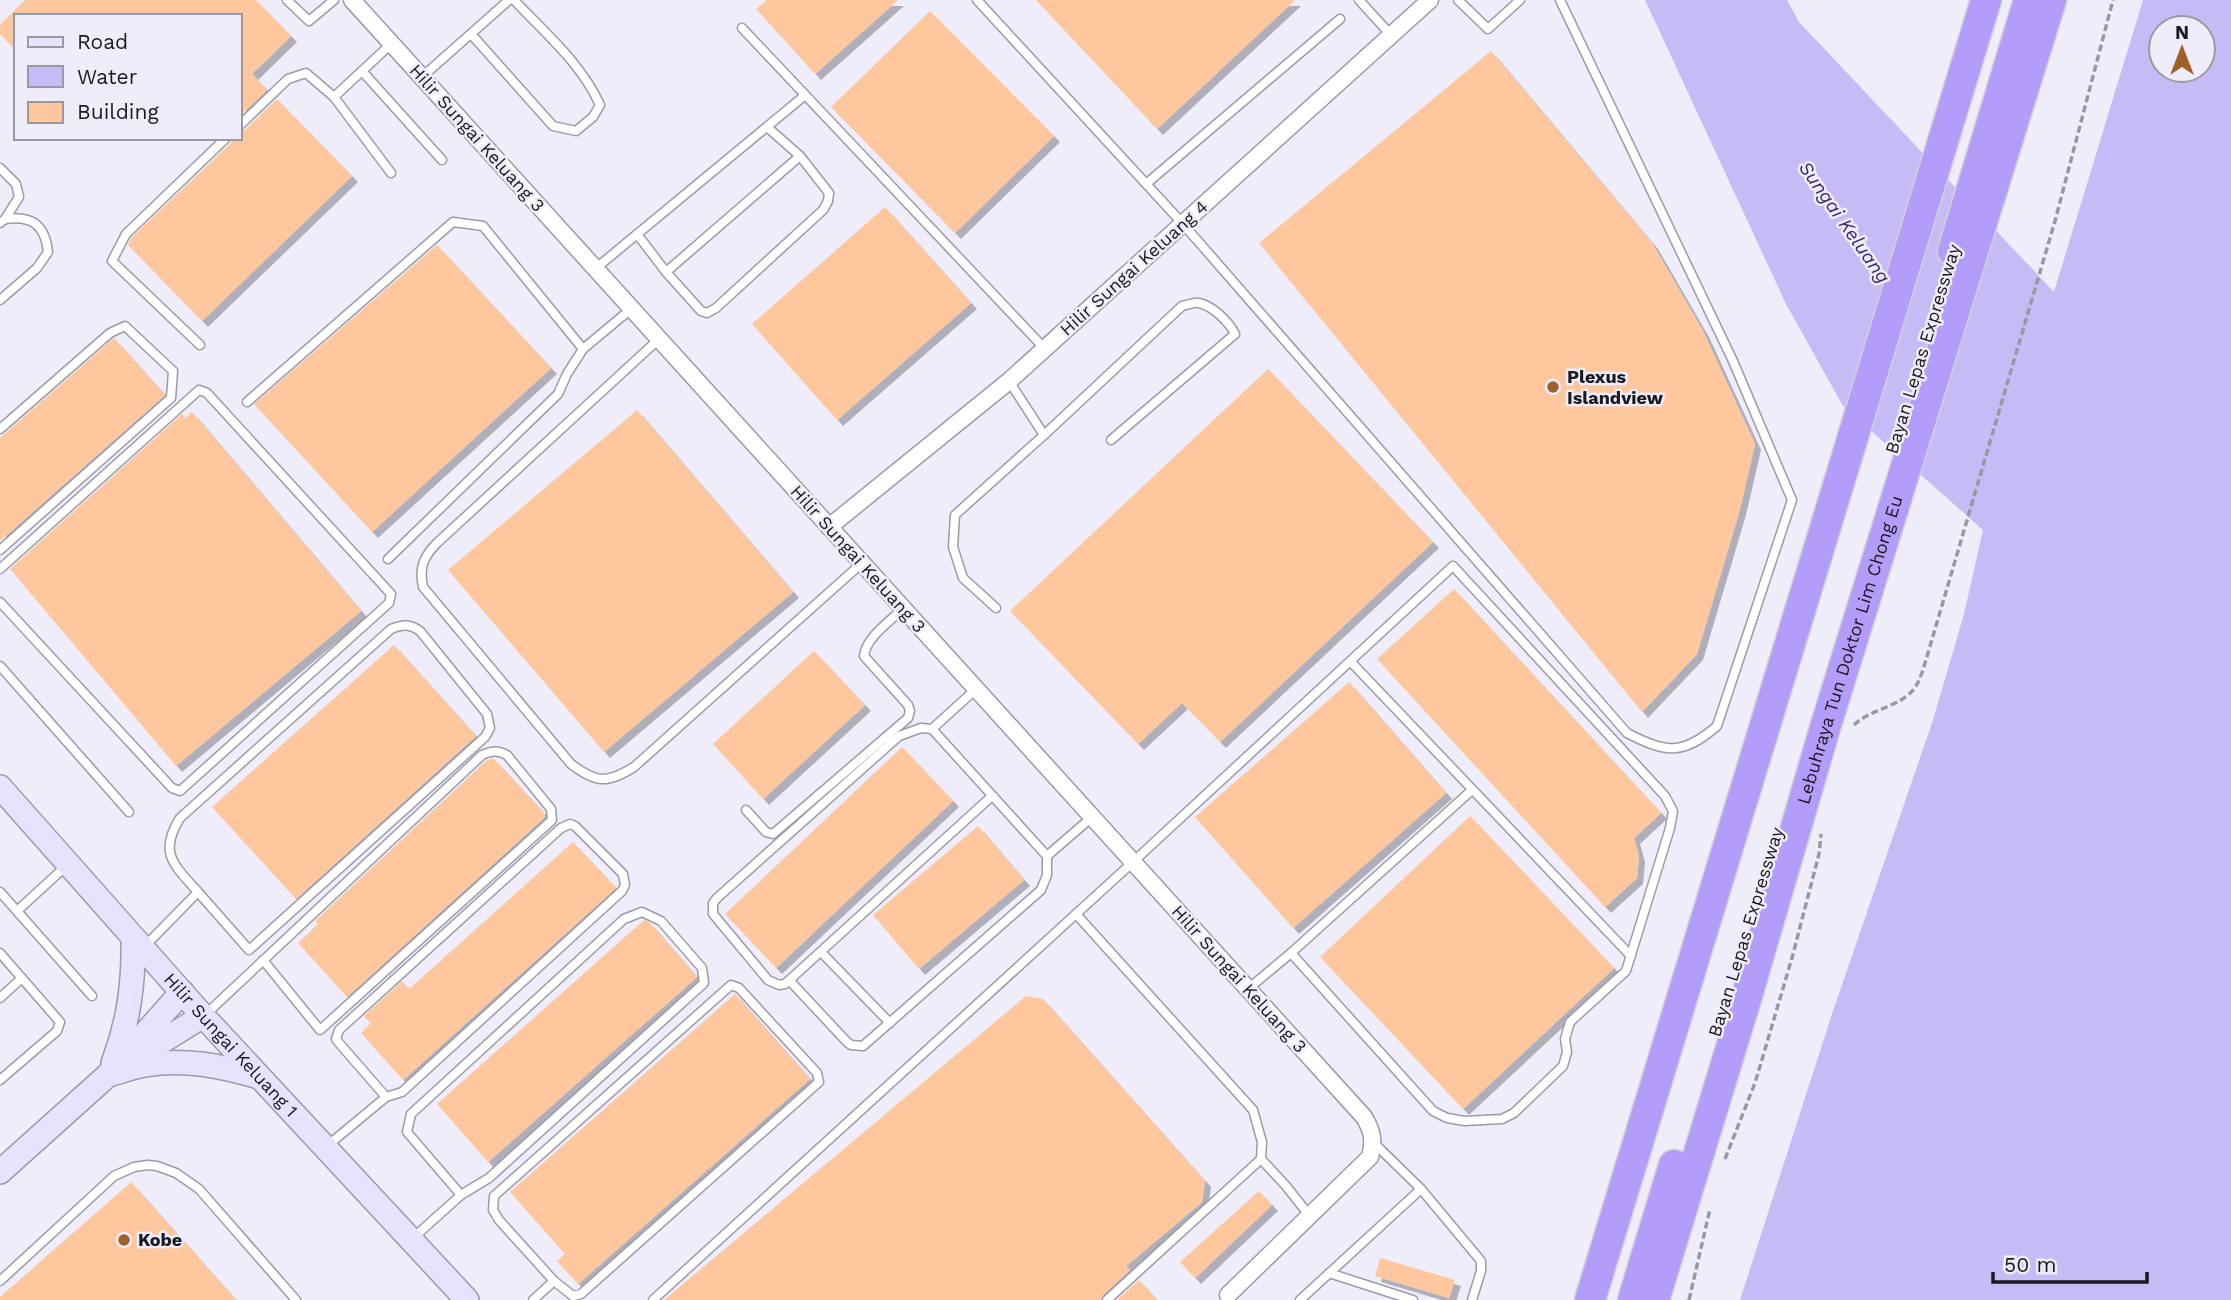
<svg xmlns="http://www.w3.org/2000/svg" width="2231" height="1300" font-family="'Work Sans',sans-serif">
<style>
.water{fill:#c7bbf6;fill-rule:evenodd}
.building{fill:#fec79d;filter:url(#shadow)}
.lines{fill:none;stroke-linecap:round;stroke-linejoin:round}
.lane-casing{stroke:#9c9aa7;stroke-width:11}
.street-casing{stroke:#9c9aa7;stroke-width:19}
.secondary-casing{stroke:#9c9aa7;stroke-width:26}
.highway-casing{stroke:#d1d1d2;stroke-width:33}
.path{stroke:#9998a2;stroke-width:3.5;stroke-dasharray:7 3.5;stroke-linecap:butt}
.lane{stroke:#fff;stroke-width:8}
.street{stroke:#fff;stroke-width:16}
.secondary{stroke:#e8e2fe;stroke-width:23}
.highway{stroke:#b49dfa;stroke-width:30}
.poi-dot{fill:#a06129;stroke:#f0edfb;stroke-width:2.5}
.labels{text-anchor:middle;stroke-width:5;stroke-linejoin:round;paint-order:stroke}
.street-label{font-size:18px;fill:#1a1a1e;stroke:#f0edfb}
.poi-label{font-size:18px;font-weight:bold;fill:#1a1a1e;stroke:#f0edfb;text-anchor:start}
.water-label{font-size:19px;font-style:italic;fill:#3e286d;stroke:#f0edfb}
</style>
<defs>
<filter id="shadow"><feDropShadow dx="6" dy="6" stdDeviation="0" flood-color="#0004"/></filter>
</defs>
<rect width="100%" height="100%" fill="#f0edfb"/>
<path class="water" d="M1645,0H1787L1799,22L2054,292L2143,0H2231V1300H1740L1832,1014L1933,720L1964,614L1983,530L1843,406L1786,304ZM2161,28H2203V70H2161Z"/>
<g class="building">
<path d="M25,0H256L291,36L252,74L267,90L240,116V16H16V50L0,34V25Z"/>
<path d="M767,0H898L815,74L756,9Z"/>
<path d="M1036,0H1295L1157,129Z"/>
<path d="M930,11L1054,136L955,233L831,107Z"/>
<path d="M1491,51L1652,243L1703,331L1755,444L1740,509L1697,654L1642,712L1259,243Z"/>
<path d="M277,99L352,176L202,321L128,245L131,238L231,143L232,138H240V131L245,130Z"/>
<path d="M885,207L971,303L837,420L752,324Z"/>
<path d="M437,245L551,368L372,532L254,404Z"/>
<path d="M114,338L165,395L0,541V438Z"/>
<path d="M1268,369L1433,542L1220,742L1182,703L1138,744L1010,611Z"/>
<path d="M637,410L793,592L604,752L448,570Z"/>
<path d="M192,412L361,611L176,766L10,569L182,414L185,418Z"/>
<path d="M1454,589L1661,813L1634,838L1639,856L1637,878L1605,907L1377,659Z"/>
<path d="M394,645L476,736L296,899L212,807Z"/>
<path d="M814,651L865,705L763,799L713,744Z"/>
<path d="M1349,682L1446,793L1293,928L1195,817Z"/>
<path d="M902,747L953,801L776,968L725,914Z"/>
<path d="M493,758L545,814V817L347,997L298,943L318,924L315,921L486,761Z"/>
<path d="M1470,816L1614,968L1463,1109L1320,957Z"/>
<path d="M978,826L1024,880L919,969L873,915Z"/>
<path d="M573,842L616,888L403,1080L361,1033L371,1023L364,1016L402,981L409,989Z"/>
<path d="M644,920L649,922L697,977L488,1162L437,1104Z"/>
<path d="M735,994L810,1079L578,1284L557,1261L565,1254L510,1192Z"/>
<path d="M1026,996L1043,999L1205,1181L1202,1202L1126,1266L1130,1270L1103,1295L1101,1300H664Z"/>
<path d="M131,1182L236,1300H0V1297Z"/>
<path d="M1259,1191L1272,1205L1195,1278L1180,1262Z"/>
<path d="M1380,1258L1455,1280L1449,1298L1375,1276Z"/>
<path d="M1139,1280L1157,1300H1117Z"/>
</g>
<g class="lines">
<g class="lane-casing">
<g id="lane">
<path d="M287,0L309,21L334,0"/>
<path d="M977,0L1183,224L1627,733C1666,753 1682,756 1717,726L1792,500L1733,361L1560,0"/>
<path d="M1359,0L1391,35"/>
<path d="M1458,0L1488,29L1520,0"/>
<path d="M742,28L1045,349"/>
<path d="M471,34L553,126L576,131L593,117L600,105C581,63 545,33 514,0"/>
<path d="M362,71L442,160"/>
<path d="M422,77L509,0"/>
<path d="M334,97L391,173"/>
<path d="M240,125L288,79L306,73L334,97L391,44"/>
<path d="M0,168L16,184L19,197L5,219L0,223"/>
<path d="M1146,184L1340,19"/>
<path d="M637,234L666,272L701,311L707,313L716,308L823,210L828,201L829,193L800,156L767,127"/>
<path d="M595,269L804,96"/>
<path d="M666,272L800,156"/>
<path d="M0,300L37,268L48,252C45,225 32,215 5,219"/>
<path d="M659,339L437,543C423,557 419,568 423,587L571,764C596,783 607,784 634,767L862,563"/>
<path d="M200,345L112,261L126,234L226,138"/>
<path d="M247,402L453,222L483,226L583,349L631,309"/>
<path d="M0,429L110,333L125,326L173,371L171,398L0,550"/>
<path d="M1044,435L1182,306C1188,305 1194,302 1199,303C1213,306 1229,322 1235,334L1111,440"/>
<path d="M388,559L558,394L567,374L583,349"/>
<path d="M0,569L199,390L207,393L391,594L389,603L180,791L172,788L0,602"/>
<path d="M996,608L963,578L953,547L955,515L1044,435L1009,381"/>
<path d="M1351,662L1631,956"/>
<path d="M0,666L129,812"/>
<path d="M976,689L932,729L921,728L899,736L717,898L713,903V914L768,980L779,985L785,984L992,796"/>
<path d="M932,729L1047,856L1092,817"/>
<path d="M746,810L766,832L773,834L908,718L910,711L908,705L864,656C866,637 890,622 903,608"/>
<path d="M0,892L92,996"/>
<path d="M17,911L66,866"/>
<path d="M1076,914L1253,1110L1262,1142L1261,1159L1286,1186L1309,1215"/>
<path d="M145,946L198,892C174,865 158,853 180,818L391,629C403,624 410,624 420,631L487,714L490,728L485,737L249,950L198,892"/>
<path d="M821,952L890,1023"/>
<path d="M0,953L60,1022L57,1031L0,1080"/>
<path d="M1291,953L1472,790"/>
<path d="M790,981L847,1042L851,1045L863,1046L1041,890L1047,875V856"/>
<path d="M731,985L739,988L817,1073L819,1082L581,1294L573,1296L554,1281L499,1220L493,1210L494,1196Z"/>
<path d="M0,998L22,978"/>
<path d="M204,1016L482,755C491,751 497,750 507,755L551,809L552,820L320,1030L263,960"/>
<path d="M327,1146L386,1097L339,1043L336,1039L339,1030L561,828L570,824L575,826L623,874L625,885L622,891L402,1092L386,1097"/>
<path d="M1421,1189L1481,1261V1271L1472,1300"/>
<path d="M412,1239L461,1195L407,1132L411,1114L624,919L642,912L661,921L702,968L704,983L489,1178L461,1195"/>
<path d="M1329,1273L1413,1300"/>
<path d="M0,1281L114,1176L134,1167L148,1165L157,1166L176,1173L199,1189L296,1300"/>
<path d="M533,1300L554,1281"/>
<path d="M653,1300L1133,862L1453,566L1665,796L1673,811L1670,828L1626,971L1570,1022L1565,1039L1567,1052L1563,1066L1514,1113L1502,1119L1465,1121L1447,1118L1433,1111L1291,953L1248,989"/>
<path d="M1107,1300L1261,1159"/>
<path d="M1300,1300L1421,1189L1374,1143"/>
</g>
</g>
<g class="street-casing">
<g id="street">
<path d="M352,0L1364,1117C1373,1132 1374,1141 1370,1157L1228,1295"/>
<path d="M829,527L1009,381L1430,0"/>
</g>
</g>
<g class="secondary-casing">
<g id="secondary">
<path id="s1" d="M0,787L203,1016L467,1300"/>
<path d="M129,1062L203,1016"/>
<path d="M113,1063C129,1021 134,982 133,938"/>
<path d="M108,1075C120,1072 133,1067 145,1065C184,1058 222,1066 259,1077"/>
<path d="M0,1172L108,1075L182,992"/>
</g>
</g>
<g class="highway-casing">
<g id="highway">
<path d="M1953,251L2029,0"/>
<path d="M1590,1300L1986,0"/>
<path d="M1633,1300L1674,1165"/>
<path id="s2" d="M1654,1300L1746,999L1825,728L2051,0"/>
</g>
</g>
<g class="path">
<path d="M1854,725C1871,708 1903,707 1916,686C1919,681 1921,675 1923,670L2055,221L2113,0"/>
<path d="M1725,1159L1755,1083L1792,958L1819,854L1821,834"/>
<path d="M1689,1300L1710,1209"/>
</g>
<use href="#lane" class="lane"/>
<use href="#street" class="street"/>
<use href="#secondary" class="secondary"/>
<use href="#highway" class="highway"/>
</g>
<g class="poi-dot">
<circle cx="1553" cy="387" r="7"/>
<circle cx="124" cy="1240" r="7"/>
</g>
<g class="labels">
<g class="street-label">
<text transform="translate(477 138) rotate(48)" y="6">Hilir Sungai Keluang 3</text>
<text transform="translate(1134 268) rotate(-42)" y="6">Hilir Sungai Keluang 4</text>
<text transform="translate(1923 349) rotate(-73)" y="6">Bayan Lepas Expressway</text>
<text transform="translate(858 559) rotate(48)" y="6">Hilir Sungai Keluang 3</text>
<text dy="6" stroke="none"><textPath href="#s2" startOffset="679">Lebuhraya Tun Doktor Lim Chong Eu</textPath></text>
<text transform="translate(1746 932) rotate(-73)" y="6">Bayan Lepas Expressway</text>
<text transform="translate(1239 979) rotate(48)" y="6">Hilir Sungai Keluang 3</text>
<text dy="6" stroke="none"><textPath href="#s1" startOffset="346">Hilir Sungai Keluang 1</textPath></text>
</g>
<g class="poi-label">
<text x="1567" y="383">Plexus<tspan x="1567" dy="21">Islandview</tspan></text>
<text x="138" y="1246">Kobe</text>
</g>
<g class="water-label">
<text transform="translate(1845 222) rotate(55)" y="7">Sungai Keluang</text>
</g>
</g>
<rect x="14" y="14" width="228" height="126" fill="#f0edfb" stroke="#9a99a3" stroke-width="2"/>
<rect x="28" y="37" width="35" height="10" fill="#e8e2fe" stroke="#9a99a3" stroke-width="2"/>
<text x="77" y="49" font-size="21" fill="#1a1a1e">Road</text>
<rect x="28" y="66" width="35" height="21" fill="#c7bbf6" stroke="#9a99a3" stroke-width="2"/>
<text x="77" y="84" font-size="21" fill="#1a1a1e">Water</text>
<rect x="28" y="102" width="35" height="21" fill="#fec79d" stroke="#9a99a3" stroke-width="2"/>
<text x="77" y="119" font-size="21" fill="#1a1a1e">Building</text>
<g transform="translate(2182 49)"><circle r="33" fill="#f0edfb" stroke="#9a99a3" stroke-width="2"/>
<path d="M0-5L12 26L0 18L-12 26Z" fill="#a06129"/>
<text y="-10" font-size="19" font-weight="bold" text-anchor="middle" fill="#1a1a1e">N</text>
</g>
<path d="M1993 1272v10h154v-10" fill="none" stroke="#1a1a1e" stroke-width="3.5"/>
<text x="2004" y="1272" font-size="21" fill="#1a1a1e" stroke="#f0edfb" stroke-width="5" paint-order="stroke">50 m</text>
</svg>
